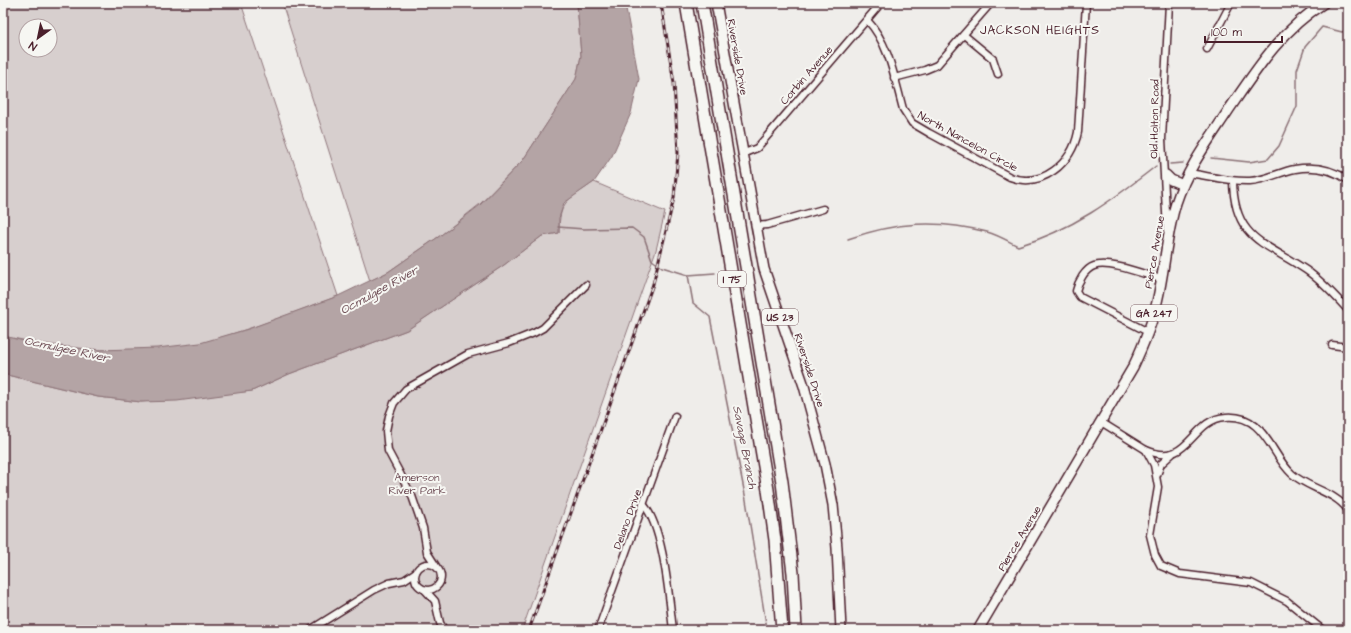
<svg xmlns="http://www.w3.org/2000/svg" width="1351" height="633" font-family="'Architects Daughter',sans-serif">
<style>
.green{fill:#d7cfce;stroke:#90777c;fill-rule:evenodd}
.water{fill:#b4a4a5;stroke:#8a6f74}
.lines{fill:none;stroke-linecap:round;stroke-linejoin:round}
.stream{stroke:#8a6f74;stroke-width:1.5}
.street-casing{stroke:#4a1f2b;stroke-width:9}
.primary-casing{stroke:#4a1f2b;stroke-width:12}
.highway-casing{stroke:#4a1f2b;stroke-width:14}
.street{stroke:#f6f6f2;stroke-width:6}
.primary{stroke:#f6f6f2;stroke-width:9}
.highway{stroke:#f6f6f2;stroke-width:11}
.rail-casing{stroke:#4a1f2b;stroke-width:3}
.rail{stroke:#f6f6f2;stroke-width:1.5;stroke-dasharray:4.5;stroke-linecap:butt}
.labels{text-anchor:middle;stroke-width:4;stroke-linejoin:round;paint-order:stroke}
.shield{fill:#f6f6f2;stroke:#7e6067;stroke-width:1}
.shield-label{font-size:10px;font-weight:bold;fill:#4a1f2b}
.street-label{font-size:11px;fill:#4a1f2b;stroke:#f6f6f2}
.park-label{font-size:11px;fill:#6d4b54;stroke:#f6f6f2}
.neighbourhood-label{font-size:12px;letter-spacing:1px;fill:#4a1f2b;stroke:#f6f6f2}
.water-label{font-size:12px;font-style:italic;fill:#6f4e56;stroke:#f6f6f2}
</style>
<rect width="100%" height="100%" fill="#efedea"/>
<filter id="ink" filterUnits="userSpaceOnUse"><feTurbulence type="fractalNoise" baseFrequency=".025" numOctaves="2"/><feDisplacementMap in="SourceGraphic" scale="8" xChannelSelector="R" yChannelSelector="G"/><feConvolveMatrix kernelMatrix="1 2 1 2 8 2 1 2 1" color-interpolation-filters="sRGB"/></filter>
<g filter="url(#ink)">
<g class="green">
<path d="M3,3H241L338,296C303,309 268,323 232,334C222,337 211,341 200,344C135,356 67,350 3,336ZM26,26H50V50H26Z"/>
<path d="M282,3H577L581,56L576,79L523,160L480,204L441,235L388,272L370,281Z"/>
<path d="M594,182L665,212L656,250L522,630H3V374L98,397L141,402L252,391L289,374L407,330L504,265L542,236L559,233C559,199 569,200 594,182Z"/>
</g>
<path class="water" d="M577,3H625L639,79L631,113L612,156L594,182L564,203L559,218V233L542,236L504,265L407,330L289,374L252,391L177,401L141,402L98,397L3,374V336L46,346L101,350L157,348L200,343L248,329L338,296L388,272L441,235L480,205L523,160L576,79L581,56Z"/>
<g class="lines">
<g class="stream">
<path d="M1211,158L1249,162L1268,159L1279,146L1297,106V70L1305,47L1322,27L1342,32L1348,30"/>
<path d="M1170,164L1183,163"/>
<path d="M558,227L584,229L632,228L644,237L652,260L662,267L688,275L715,273"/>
<path d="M848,239C896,222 937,219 987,232C998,235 1008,241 1018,246C1071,231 1114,199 1156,166"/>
<path d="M688,275L693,303L710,317L746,500L767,630"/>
</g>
<g class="street-casing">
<g id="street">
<path d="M867,20C889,43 895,80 903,109L912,123L929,133L1010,177C1042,189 1072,163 1078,132L1086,3"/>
<path d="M964,35L993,59L998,74"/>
<path d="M1207,49L1231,3"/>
<path d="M894,78L925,70L937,65L991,3"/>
<path d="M742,154L757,148L881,3"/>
<path d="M1189,173C1209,176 1230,182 1250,181C1267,180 1279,172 1295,169C1313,166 1332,169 1348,180"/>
<path d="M1233,181C1234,240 1265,242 1306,270C1322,281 1335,296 1348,310"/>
<path d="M755,226L767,225L823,209"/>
<path d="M1167,230L1162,139L1169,3"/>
<path d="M1148,332L1080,297L1076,291C1078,282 1085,269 1094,266C1108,260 1146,275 1161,279"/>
<path d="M1332,345L1348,347"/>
<path d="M1101,422L1146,450L1154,465L1158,487L1150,535L1155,555L1161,566L1180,574L1251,583L1287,601L1323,630"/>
<path d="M1146,450C1190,469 1190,419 1226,417C1265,414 1270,454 1292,474C1309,489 1334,491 1348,510"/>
<path d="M1157,475L1161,464L1172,454"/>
<path d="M643,504C664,527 669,598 673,630"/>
<circle cx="428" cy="577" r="13"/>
<path d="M436,566L427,552L423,528L412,496L388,451L386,431L389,416L394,403L406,389L468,354L509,343L534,333L543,328L586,285"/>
<path d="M425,590L435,601L440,623L444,630"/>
<path d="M310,630L374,590L389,583L404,580L416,572"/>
<path d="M598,630L675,416"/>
</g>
</g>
<g class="primary-casing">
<g id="primary">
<path d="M716,3L764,269L804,386L825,464L833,505L837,548L841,630"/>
<path d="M1166,175L1171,180L1183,185"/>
<path d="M978,630L1133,367C1143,346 1152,324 1157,302C1165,269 1166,235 1176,203C1187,169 1209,140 1228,111C1256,70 1281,30 1324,3"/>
</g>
</g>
<g class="highway-casing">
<g id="highway">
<path d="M686,3L768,490L775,540L782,630"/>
<path d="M702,3L782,482L793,573L796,630"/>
</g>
</g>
<use href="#street" class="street"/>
<use href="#primary" class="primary"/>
<use href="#highway" class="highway"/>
<g class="rail-casing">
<path id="rail" d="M529,630L653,284L674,198L678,153L674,83L661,3"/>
</g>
<use href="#rail" class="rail"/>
</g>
</g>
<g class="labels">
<g class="shield">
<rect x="718" y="271" width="28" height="16" rx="3"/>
<rect x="1131" y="305" width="46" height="16" rx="3"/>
<rect x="762" y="309" width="36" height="16" rx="3"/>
</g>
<g class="shield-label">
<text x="732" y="283">I 75</text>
<text x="1154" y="317">GA 247</text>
<text x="780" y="321">US 23</text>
</g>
<g class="street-label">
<text transform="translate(738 57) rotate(80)" y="4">Riverside Drive</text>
<text transform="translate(806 75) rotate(-49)" y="4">Corbin Avenue</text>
<text transform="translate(1154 119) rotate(-89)" y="4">Old Holton Road</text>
<text transform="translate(968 141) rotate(29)" y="4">North Nancelon Circle</text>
<text transform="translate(1154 252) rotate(-80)" y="4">Pierce Avenue</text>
<text transform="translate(810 370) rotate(72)" y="4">Riverside Drive</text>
<text transform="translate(627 519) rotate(-70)" y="4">Delano Drive</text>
<text transform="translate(1019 538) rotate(-59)" y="4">Pierce Avenue</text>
</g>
<g class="park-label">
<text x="417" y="481">Amerson<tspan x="417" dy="13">River Park</tspan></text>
</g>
<g class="neighbourhood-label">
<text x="1040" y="34">JACKSON HEIGHTS</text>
</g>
<g class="water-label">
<text transform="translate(379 290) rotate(-29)" y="4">Ocmulgee River</text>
<text transform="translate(67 349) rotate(12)" y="4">Ocmulgee River</text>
<text transform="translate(745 447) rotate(79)" y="4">Savage Branch</text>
</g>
</g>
<rect width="1351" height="633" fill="none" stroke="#f6f6f2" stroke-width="16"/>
<rect x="8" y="8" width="1335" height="617" fill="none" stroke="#4a1f2b" stroke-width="1.5" filter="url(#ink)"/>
<g transform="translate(38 38) rotate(213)"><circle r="19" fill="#f6f6f2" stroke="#b1a0a2"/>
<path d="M0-3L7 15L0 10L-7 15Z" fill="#4a1f2b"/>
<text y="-6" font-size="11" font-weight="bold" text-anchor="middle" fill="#4a1f2b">N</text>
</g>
<path d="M1205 36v6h77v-6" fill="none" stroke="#4a1f2b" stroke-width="2"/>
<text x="1211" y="36" font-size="12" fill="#4a1f2b" stroke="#f6f6f2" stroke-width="3" paint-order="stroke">100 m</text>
</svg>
